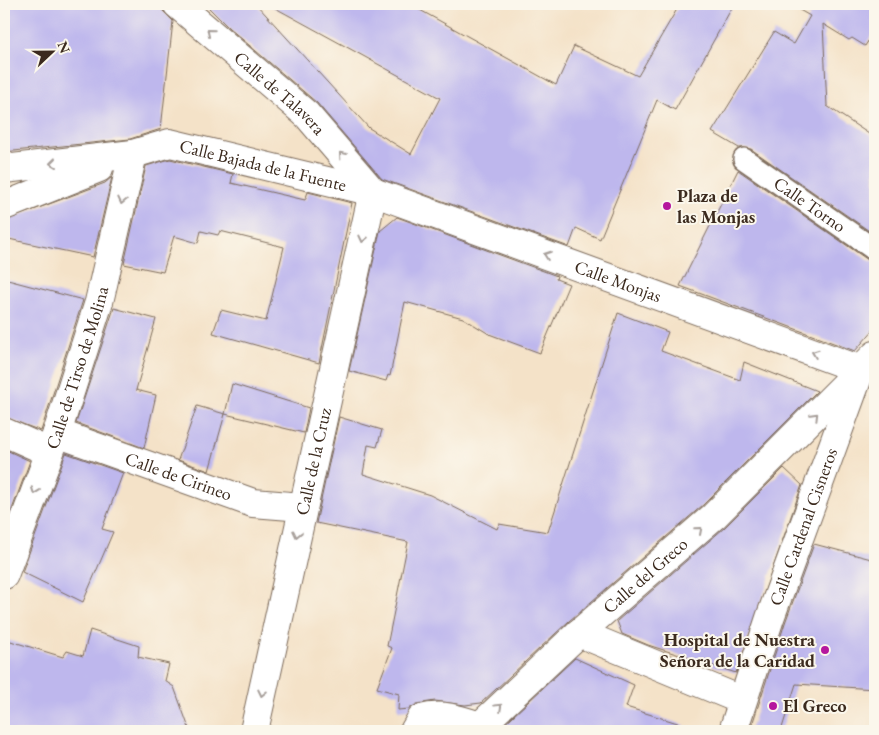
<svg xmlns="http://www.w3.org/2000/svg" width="879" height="735" font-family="'EB Garamond',serif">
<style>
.building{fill:#beb7ed}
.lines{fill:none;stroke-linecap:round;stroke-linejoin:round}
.pedestrian-casing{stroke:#7c6a5a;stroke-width:24}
.minor-casing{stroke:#7c6a5a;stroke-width:30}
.pedestrian{stroke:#fff;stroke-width:21}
.minor{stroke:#fff;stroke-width:28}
.oneway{stroke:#a79f9a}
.poi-dot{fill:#b5179e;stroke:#fbf7ec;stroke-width:2}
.labels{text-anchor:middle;stroke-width:4;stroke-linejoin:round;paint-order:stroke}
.street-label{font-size:18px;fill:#3b2a1e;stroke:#fbf7ec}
.poi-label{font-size:18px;font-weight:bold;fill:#3b2a1e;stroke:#fbf7ec;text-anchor:start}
</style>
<rect width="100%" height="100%" fill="#fbf7ec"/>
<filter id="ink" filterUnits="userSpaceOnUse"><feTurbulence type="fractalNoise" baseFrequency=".02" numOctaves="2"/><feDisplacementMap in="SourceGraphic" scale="10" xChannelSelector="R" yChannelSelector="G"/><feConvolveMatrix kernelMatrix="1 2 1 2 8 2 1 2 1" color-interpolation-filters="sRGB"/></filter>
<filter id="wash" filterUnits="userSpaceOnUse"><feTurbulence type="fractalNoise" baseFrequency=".0096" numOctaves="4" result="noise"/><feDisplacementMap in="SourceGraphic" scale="20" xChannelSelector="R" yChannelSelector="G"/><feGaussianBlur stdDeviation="1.12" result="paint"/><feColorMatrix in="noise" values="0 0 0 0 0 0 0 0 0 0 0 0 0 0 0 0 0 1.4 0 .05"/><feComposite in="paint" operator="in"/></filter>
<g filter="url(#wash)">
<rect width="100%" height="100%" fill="#f4e2c8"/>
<g id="blocks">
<g class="building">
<path d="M4,4H162V10L173,21L161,129L130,139L4,152Z"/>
<path d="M205,4H256L369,128L411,154L440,98L268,4H409L556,85L574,46L638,76L680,4H734L675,110L657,100L600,239L576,228L569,247L382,179L317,103L229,28Z"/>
<path d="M789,4H875V30L865,46L852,38L849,40L823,24L827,106L875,138V235L751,149L739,148L712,132L774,32L794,44L810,16Z"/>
<path d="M170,159L233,174L231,183L305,200L308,192L352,203L319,363L213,333L221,310L266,321L284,247L220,231L218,235L201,231L198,243L174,236L163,272L124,264L146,166Z"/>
<path d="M738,170L868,260L875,262V328L855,351L680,286Z"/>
<path d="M112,177L93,257L4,238V221L105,183Z"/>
<path d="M397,217L557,276L556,279L569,284L540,353L489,334L463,318L405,302L390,376L388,375L386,381L349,371L380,231Z"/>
<path d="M4,279L83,300L41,431L4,417Z"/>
<path d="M114,308L156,319L136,390L156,395L144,448L76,423Z"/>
<path d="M618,313L668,332L661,351L740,380L744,362L817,391L703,505L569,621L481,703L465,705L435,701L417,704L409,709L398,710L399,694L377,688L392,648L387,646L408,542L316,523L339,417L382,430L377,447L368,445L363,474L430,495L497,529L499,524L548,532Z"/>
<path d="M232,384L309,408L304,433L225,414Z"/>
<path d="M197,406L225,414L209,471L178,460Z"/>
<path d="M4,449L30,461L4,531Z"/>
<path d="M66,453L123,473L102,529L113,532L83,602L22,572Z"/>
<path d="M784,468L802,485L736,673L648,645L622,634L617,621L724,528Z"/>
<path d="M814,544L875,560V689L796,684L781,731H750L785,623Z"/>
<path d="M90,630L139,646L138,657L169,664L165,681L174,687L190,731H4V639L63,657L67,651L83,656Z"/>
<path d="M575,658L634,685L626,707L684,725L683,731H497Z"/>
</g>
</g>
</g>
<g filter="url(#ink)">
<use href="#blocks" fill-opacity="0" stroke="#7c6a5a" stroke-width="1"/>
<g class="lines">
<g class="pedestrian-casing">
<g id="pedestrian">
<path id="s1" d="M744,159L875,250"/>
</g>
</g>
<g class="minor-casing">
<g id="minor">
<path id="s2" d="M177,4L307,115L373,192"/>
<path id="s3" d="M4,169L133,154L170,143L373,192L861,370"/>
<path d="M4,206L99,168"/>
<path d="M4,432L49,452"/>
<path id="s4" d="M57,433L253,503L303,507"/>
<path id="s5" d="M4,575L57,433L99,302L133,154"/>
<path d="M579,633L741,700"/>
<path id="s6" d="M254,731L373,192"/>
<path id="s7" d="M414,731L421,719C442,713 459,719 480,726L579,633L714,516L875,355"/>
<path id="s8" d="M733,731L770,618L858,377"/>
</g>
</g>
<use href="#pedestrian" class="pedestrian"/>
<use href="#minor" class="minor"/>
</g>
<defs><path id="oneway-chevron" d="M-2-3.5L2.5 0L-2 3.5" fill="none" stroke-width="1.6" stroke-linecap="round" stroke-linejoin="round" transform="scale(1.25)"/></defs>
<g class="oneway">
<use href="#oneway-chevron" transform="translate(210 32) rotate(-140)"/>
<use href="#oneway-chevron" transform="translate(342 155) rotate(-131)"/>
<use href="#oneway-chevron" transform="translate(53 163) rotate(173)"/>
<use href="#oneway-chevron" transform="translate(122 201) rotate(103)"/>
<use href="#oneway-chevron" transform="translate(363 239) rotate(103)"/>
<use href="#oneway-chevron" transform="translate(547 255) rotate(-160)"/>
<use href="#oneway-chevron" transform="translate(815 353) rotate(-159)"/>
<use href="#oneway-chevron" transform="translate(815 416) rotate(-45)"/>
<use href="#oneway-chevron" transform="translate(35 491) rotate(110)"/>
<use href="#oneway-chevron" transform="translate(699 530) rotate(-41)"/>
<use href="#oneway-chevron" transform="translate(297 534) rotate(102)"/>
<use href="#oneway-chevron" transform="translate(262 693) rotate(102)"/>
<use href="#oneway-chevron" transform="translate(499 707) rotate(-43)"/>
</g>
</g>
<g class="poi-dot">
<circle cx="667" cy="206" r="5"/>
<circle cx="825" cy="650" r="5"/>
<circle cx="773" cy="706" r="5"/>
</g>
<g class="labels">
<g class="street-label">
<text dy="6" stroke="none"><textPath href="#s2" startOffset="136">Calle de Talavera</textPath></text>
<text dy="6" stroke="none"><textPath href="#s3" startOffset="264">Calle Bajada de la Fuente</textPath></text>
<text dy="6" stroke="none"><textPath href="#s1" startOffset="80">Calle Torno</textPath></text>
<text dy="6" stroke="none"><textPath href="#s3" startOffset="638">Calle Monjas</textPath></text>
<text dy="6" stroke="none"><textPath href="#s5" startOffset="220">Calle de Tirso de Molina</textPath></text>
<text dy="6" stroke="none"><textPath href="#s6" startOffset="276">Calle de la Cruz</textPath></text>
<text dy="6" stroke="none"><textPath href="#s4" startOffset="129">Calle de Cirineo</textPath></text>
<text dy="6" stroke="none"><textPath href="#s8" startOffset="216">Calle Cardenal Cisneros</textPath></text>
<text dy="6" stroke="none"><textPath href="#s7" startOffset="298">Calle del Greco</textPath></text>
</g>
<g class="poi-label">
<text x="677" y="202">Plaza de<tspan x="677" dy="21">las Monjas</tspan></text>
<text x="815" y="646" text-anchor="end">Hospital de Nuestra<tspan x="815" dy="21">Señora de la Caridad</tspan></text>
<text x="783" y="712">El Greco</text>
</g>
</g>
<rect width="879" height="735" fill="none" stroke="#fbf7ec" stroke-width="20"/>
<g transform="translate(52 52) rotate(68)" stroke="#fbf7ec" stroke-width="4" paint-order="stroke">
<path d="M0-4L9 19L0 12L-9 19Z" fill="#3b2a1e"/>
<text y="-8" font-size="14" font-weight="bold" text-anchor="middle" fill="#3b2a1e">N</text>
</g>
</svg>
